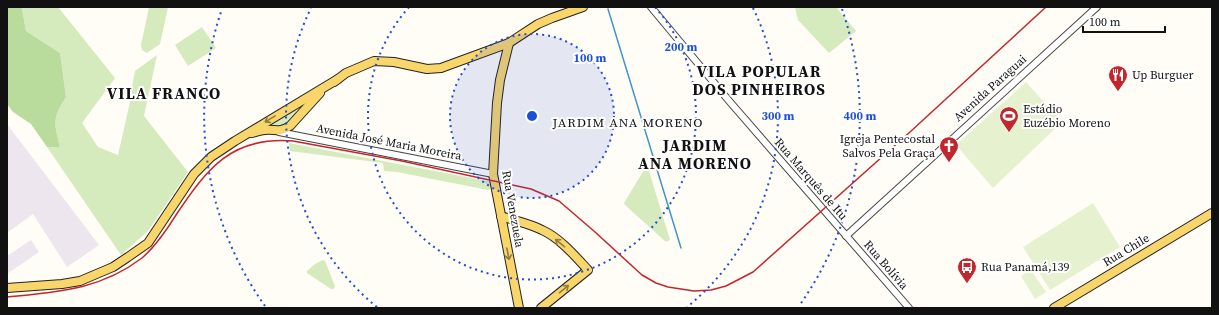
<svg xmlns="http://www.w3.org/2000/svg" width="1219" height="315" font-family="'Source Serif 4',serif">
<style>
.industrial{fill:#eee6ef}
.green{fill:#d5ebbd}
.forest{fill:#b9dc9c}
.pitch{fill:#e6f2cf}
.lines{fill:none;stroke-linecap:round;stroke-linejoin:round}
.stream{stroke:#3f96cf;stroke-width:1.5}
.minor-casing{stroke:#444;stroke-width:8}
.major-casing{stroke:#222;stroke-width:10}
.minor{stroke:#fff;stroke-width:6}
.major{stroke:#f9d66b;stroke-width:8}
.rail{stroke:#c4262e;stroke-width:1.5}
.oneway{stroke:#917d42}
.ring{fill:none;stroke:#1d4ed8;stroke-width:2;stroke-dasharray:2 4}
.labels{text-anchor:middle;stroke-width:4;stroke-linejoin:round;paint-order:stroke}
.poi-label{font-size:12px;fill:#111;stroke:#fff;text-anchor:start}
.street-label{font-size:12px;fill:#111;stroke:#fff}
.neighbourhood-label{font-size:13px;letter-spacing:1px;fill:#111;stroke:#fff}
.district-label{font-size:16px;font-weight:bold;letter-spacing:1px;fill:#111;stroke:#fff}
.centre{fill:#1d4ed8;stroke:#fff;stroke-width:2}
.ring-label{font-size:12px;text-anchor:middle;font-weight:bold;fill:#1d4ed8;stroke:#fff;stroke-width:4;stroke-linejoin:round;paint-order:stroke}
</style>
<rect width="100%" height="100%" fill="#fffdf5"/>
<g class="industrial">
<path d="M7,124L99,245L67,267L33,214L7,233Z"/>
<path d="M31,240L39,252L7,274V256Z"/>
</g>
<g class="green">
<path d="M20,7H58L115,78L82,123L98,147L118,155L130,102L120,88L131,92L135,71L157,55L144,116L188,172L148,231L121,255L47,147H60C54,122 52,119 66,97L60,53L26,31L22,9Z"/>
<path d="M149,7H168L160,44L147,53L142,50L141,45Z"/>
<path d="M795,7H836L856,31L829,53L798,20Z"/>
<path d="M202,27L216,48L188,66L175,45Z"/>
<path d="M294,109L296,111L297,114L285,127L255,130Z"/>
<path d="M289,143L492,182V188L488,190L397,172L384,171L383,163L290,151Z"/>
<path d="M646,169L649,171L670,240L666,242L625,205L624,203L644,170Z"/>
<path d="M323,260L325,261L335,286L334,289H331L307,273V271L315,264Z"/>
</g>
<path class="forest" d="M7,7H20L22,9L26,31L60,53L66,97C52,119 54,122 60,147H47L31,124L13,112L7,104Z"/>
<g class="pitch">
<path d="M1026,82L1062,122L993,188L956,145Z"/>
<path d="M1093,203L1120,247L1050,290L1023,247Z"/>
<path d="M1031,270L1046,292L1035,299L1021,276Z"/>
</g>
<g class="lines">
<path class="stream" d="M608,9L681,248"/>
<g class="minor-casing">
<g id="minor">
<path d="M651,7L730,102L909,308"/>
<path d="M279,132L493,174"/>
<path d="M846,236L1097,7"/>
</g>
</g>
<g class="major-casing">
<g id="major">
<path d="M509,43L500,80L497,103L493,174L519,308"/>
<path d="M334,82L346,73L374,61L394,62L427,69L441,68L509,43L538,24L552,18L583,7"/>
<path d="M252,133C256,132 261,130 265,130C276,129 279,133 290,126L320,93"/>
<path d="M501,216C515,221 528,223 542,230C560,238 575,256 588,270L541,308"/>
<path d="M7,288L62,284L80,281L113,267L128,257L148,243L194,174L211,157L235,141L338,79"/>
<path d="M1054,308L1212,213"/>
</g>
</g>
<use href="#minor" class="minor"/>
<use href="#major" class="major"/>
<path class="rail" d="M7,297C57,292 100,290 142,258C156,246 166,231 176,215C207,169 231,136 293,141L402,161L531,189L559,201L595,232L642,275L656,283L668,287L694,291L711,290L726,286L753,272L910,132L1046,7"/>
</g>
<defs><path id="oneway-shaft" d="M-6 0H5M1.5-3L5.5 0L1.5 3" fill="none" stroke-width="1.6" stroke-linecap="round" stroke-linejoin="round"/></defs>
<g class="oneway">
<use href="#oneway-shaft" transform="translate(270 119) rotate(149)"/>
<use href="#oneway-shaft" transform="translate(560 243) rotate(-141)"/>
<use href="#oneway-shaft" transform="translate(508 254) rotate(79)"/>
<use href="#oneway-shaft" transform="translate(564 289) rotate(-39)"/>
</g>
<circle cx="532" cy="116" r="82" fill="#1d4ed8" fill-opacity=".12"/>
<g class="ring">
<circle cx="532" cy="116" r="82"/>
<path d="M655 7A164 164 0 1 1 409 7"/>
<path d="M377 307A246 246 0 0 1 311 8M753 8A246 246 0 0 1 687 307"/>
<path d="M265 306A328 328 0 0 1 222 9M842 9A328 328 0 0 1 799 306"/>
</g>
<defs>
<g id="restaurant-pin" transform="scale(1)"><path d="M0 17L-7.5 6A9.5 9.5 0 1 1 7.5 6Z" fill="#c4262e" stroke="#fff"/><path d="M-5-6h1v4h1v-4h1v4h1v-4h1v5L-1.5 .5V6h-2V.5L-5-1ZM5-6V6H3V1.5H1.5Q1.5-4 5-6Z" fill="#fff"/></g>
<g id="stadium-pin" transform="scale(1)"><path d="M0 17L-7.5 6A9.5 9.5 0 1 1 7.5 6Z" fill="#c4262e" stroke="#fff"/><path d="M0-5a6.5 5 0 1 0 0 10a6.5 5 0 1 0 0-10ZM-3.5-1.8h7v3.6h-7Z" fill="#fff"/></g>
<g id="church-pin" transform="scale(1)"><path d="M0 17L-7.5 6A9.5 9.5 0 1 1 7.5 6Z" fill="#c4262e" stroke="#fff"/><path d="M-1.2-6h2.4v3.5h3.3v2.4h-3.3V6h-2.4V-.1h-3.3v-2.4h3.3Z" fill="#fff"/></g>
<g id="bus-pin" transform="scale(1)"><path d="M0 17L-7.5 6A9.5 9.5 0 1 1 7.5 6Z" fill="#c4262e" stroke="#fff"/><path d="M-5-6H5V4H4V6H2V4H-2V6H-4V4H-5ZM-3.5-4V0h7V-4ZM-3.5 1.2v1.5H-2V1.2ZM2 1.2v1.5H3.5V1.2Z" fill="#fff"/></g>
</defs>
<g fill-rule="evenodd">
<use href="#restaurant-pin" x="1118" y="75"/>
<use href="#stadium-pin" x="1009" y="116"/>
<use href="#church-pin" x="949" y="146"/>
<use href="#bus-pin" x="967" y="267"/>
</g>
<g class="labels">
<g class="poi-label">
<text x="1132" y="79">Up Burguer</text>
<text x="1023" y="113">Estádio<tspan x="1023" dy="14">Euzébio Moreno</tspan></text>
<text x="935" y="143" text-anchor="end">Igreja Pentecostal<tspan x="935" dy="14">Salvos Pela Graça</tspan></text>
<text x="981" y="271">Rua Panamá,139</text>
</g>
<g class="street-label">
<text transform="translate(990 88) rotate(-42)" y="4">Avenida Paraguai</text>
<text transform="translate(389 142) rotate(11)" y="4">Avenida José Maria Moreira</text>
<text transform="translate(811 179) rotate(49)" y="4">Rua Marquês de Itu</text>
<text transform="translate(513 209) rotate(80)" y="4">Rua Venezuela</text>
<text transform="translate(1126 250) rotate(-31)" y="4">Rua Chile</text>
<text transform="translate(886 265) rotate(49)" y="4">Rua Bolívia</text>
</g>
<g class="neighbourhood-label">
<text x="628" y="127">JARDIM ANA MORENO</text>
</g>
<g class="district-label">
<text x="759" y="77">VILA POPULAR<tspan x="759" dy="18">DOS PINHEIROS</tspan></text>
<text x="164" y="99">VILA FRANCO</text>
<text x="695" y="151">JARDIM<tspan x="695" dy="18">ANA MORENO</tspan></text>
</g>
</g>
<circle cx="532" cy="116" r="6" class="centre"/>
<g class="ring-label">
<text x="681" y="51">200 m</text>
<text x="590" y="62">100 m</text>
<text x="778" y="120">300 m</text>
<text x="860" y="120">400 m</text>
</g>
<rect width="1219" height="315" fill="none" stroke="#111111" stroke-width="16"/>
<path d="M1083 26v6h82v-6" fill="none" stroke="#111111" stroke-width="2"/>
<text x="1089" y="26" font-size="12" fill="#111111" stroke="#ffffff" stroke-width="3" paint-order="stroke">100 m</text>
</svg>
